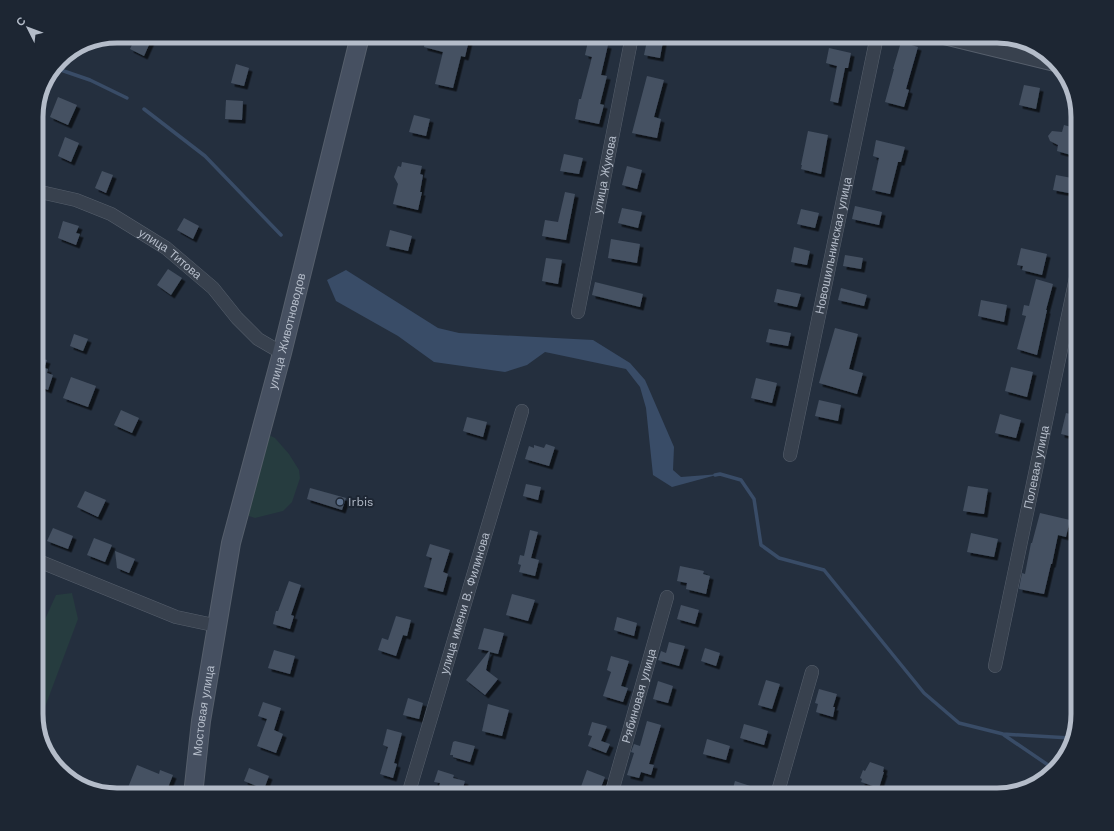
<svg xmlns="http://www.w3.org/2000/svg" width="1114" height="831" font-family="'Work Sans',sans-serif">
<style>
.green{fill:#263c3f}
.water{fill:#394c67}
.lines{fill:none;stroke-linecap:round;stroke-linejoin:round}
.stream{stroke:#394c67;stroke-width:3.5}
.building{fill:#455162;filter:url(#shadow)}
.minor-casing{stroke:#565f6c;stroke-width:14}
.tertiary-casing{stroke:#565f6c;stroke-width:18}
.secondary-casing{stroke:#565f6c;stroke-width:20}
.minor{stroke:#38414e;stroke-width:13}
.tertiary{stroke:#38414e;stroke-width:16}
.secondary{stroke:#465061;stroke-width:18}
.service-dot{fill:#5c6f8a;stroke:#1d2633;stroke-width:1.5}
.labels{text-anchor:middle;stroke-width:4;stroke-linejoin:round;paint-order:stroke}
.street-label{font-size:12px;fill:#b4bcc9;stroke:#1d2633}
.poi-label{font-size:12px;fill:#b4bcc9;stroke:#1d2633;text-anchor:start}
.rim{fill:none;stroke:#b4bcc9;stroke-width:5}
</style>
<defs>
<filter id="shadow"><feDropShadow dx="3.5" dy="3.5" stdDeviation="0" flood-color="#0009"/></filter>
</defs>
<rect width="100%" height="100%" fill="#242f3e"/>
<g class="green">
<path d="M265,433L275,438L289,454L299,470L300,478L292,502L283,511L255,518L249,516L246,510Z"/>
<path d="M72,593L78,619L42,715L37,723L36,719V639L56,595Z"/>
</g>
<path class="water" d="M346,270L438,328L459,333L593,340L630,363L645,380L674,447L673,470L681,477L720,474L672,487L653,475L646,408L640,387L626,369L545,352L527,365L505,372L434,362L398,336L336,301L327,280Z"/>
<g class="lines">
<g class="stream">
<path d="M55,68L90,80L127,98"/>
<path d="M144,109L205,156L281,235"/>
<path d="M715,475L720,474L741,480L754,499L761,545L779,558L824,570L924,693L959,723L1003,734L1070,738"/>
<path d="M1004,735L1054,769"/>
</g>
</g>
<g class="building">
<path d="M136,36H153L144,56L130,49Z"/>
<path d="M426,36H470L465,57L461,56L453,88L435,84L443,52L424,47Z"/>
<path d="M648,36H664L660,58L644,55Z"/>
<path d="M589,37L601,40L600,43L608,45L601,75L607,76L600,104L604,105L599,124L575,119L579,99H581L592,57L585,55Z"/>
<path d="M901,42L918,47L906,89L909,90L904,107L885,102L894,69H893Z"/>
<path d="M829,48L851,53L848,68H845L838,103L830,101L837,66L826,63Z"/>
<path d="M236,64L249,68L244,86L231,83Z"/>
<path d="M647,76L664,80L654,117L661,119L657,138L632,133Z"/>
<path d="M1024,85L1040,88L1036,109L1019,105Z"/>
<path d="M58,97L77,105L68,125L50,117Z"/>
<path d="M226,100L243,101L242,120L225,119Z"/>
<path d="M414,115L430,119L426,136L409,132Z"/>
<path d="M1064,125L1078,129V157L1057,151L1058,145L1050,141L1048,136L1052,131L1062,132Z"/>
<path d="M808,131L828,135L821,174L801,169L802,165H801Z"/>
<path d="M65,137L79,143L71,162L58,156Z"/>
<path d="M876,140L905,147L901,162H898L890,194L872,190L879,158L873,156Z"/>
<path d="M564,154L583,158L579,174L560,171Z"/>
<path d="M402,162L422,166L420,174L423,175L420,192H422L418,210L393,204L398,184L394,177L398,166L401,167Z"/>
<path d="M627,166L642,170L637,189L622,185Z"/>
<path d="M102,171L113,175L106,193L95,188Z"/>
<path d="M1056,175L1077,179L1074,194L1053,190Z"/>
<path d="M565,192L575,194L566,240L542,236L545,220L558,222Z"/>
<path d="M855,206L882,212L879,225L852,219Z"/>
<path d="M622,208L642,212L638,228L618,223Z"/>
<path d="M801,209L819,213L815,228L797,224Z"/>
<path d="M184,218L199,226L193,239L177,230Z"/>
<path d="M63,221L79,226L76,233L80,234L76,245L58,238Z"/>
<path d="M390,230L412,236L408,251L386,246Z"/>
<path d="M611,239L640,244L637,263L608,258Z"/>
<path d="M794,247L810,251L807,265L791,262Z"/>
<path d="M1021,248L1047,254L1042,275L1022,270L1023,266L1017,265Z"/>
<path d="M845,255L863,258L861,269L843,266Z"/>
<path d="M546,258L562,260L558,284L542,281Z"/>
<path d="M168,269L182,278L171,295L157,285Z"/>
<path d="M1036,279L1053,284L1046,310H1047L1037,355L1017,349L1026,316L1022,315L1024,305L1029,306Z"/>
<path d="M595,282L643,294L640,307L592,295Z"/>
<path d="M841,288L867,295L864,306L838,300Z"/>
<path d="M777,289L801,294L797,307L774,302Z"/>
<path d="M981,300L1007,305L1004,322L978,316Z"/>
<path d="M835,328L858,334L849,369L863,373L857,394L819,383Z"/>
<path d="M769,329L791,333L788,346L766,342Z"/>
<path d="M74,334L88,339L83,351L70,346Z"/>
<path d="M36,357L47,360L44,368L48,369L47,373L53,375L48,390L38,386L36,387Z"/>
<path d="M1011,367L1033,372L1027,397L1005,391Z"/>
<path d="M71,377L96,386L88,407L63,398Z"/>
<path d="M756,378L777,383L772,403L751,398Z"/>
<path d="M819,400L841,405L838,421L815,416Z"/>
<path d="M121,410L139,418L132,433L114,425Z"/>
<path d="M1066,413L1078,416V438L1061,434Z"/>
<path d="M1000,414L1021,420L1016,438L995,433Z"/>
<path d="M467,417L487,422L483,437L463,431Z"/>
<path d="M546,444L555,447L549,466L525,459L529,446L534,448V445L544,448Z"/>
<path d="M526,484L541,487L538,500L523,496Z"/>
<path d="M968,486L988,489L984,514L963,511Z"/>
<path d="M310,488L346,498L342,510L307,499Z"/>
<path d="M85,491L106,500L98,517L77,507Z"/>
<path d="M1040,513L1070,520L1066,537L1058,535L1052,564H1051L1044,594L1019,589L1022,573L1025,574L1031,543H1032Z"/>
<path d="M53,528L73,536L68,549L47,541Z"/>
<path d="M530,530L538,532L531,558L539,560L535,576L519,572L521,565L518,564L520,555L524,556Z"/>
<path d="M971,533L998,539L994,557L967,552Z"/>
<path d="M94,538L112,545L105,562L87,555Z"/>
<path d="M430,544L450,550L443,572L448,574L443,592L424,587L432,558L426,556Z"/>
<path d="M115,551L135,559L129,573L117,568Z"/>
<path d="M680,566L704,571L703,574L710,576L706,594L686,589L687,583L677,581Z"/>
<path d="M289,581L301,585L291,615L294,616L290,629L273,624L276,611H278Z"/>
<path d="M512,594L535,600L528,621L506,615Z"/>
<path d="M681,605L699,610L695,624L677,619Z"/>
<path d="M396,616L411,620L407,636L403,635L396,656L378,650L382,638L388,640Z"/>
<path d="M617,617L637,623L634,636L614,630Z"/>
<path d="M484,628L504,633L498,654L490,652L486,670L498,679L485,695L466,680L489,651L478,649Z"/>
<path d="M669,642L685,646L679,666L658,660L661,651L666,653Z"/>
<path d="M705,648L720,653L716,666L701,661Z"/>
<path d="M274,650L295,656L290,674L268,668Z"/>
<path d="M611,656L629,661L621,686L628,688L623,702L603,696L611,672L607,670Z"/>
<path d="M766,680L780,684L772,709L758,705Z"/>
<path d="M658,681L673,686L668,703L653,699Z"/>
<path d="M819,689L837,694L833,707H835L833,717L816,712L818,704L815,703Z"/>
<path d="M408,698L423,703L419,719L403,715Z"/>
<path d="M263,702L281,708L274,730L283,734L276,753L257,746L267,719L258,716Z"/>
<path d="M488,704L509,710L502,736L482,731Z"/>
<path d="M647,721L661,725L649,764L654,765L651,775L641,772L639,778L627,775L634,753L631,752L634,744L640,746Z"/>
<path d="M592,722L607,726L601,741L610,744L606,753L588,746L592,736L588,735Z"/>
<path d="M744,724L768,731L764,745L740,738Z"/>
<path d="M387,729L402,733L394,763L397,764L393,778L380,774L388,747L383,745Z"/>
<path d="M707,739L730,746L726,760L703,754Z"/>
<path d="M455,741L475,746L470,762L453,757V755H450L453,742Z"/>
<path d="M870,762L884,767L883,772H884L879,788L861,782L862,779L860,778L863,770L865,771Z"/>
<path d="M137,765L159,774L160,770L173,775L165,795H125Z"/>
<path d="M249,768L269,776L264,789L244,781Z"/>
<path d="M438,770L454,775L453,778L465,781L461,795H437L440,783L434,782Z"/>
<path d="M587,770L605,777L598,795H578Z"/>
<path d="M735,781L769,792V795H741L732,792Z"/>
</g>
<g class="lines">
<g class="minor-casing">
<g id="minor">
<path id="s1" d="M36,191L76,200L111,214L166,248L213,288L237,318L258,339L282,353"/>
<path id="s2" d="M578,312L632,36"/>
<path id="s3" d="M790,455L877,36"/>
<path d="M36,560L176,617L218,626"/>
<path id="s4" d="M995,666L1078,268"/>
<path id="s5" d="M408,795L522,411"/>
<path id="s6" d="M611,795L667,597"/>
<path d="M777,795L812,672"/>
</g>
</g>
<g class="tertiary-casing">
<path id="tertiary" d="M944,36L1055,63"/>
</g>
<g class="secondary-casing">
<g id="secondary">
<path id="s7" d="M193,795L201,721L231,543L282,353L360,36"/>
</g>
</g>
<use href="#minor" class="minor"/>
<use href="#tertiary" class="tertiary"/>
<use href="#secondary" class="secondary"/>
</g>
<circle class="service-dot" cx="340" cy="502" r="4"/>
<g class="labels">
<g class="street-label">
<text dy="4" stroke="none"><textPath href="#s2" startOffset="140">улица Жукова</textPath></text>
<text dy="4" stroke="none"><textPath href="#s3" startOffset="214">Новошильнинская улица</textPath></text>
<text dy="4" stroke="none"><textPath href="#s1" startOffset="150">улица Титова</textPath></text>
<text dy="4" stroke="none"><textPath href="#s7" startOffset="474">улица Животноводов</textPath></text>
<text dy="4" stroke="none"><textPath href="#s4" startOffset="203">Полевая улица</textPath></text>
<text dy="4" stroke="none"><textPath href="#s5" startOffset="200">улица имени В. Филинова</textPath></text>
<text dy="4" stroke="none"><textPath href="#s6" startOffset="103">Рябиновая улица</textPath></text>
<text dy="4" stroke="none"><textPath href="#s7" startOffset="85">Мостовая улица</textPath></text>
</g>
<g class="poi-label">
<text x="348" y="506">Irbis</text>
</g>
</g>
<path d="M0 0H1114V831H0ZM117 43H997A74 74 0 0 1 1071 117V714A74 74 0 0 1 997 788H117A74 74 0 0 1 43 714V117A74 74 0 0 1 117 43Z" fill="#1d2633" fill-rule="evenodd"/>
<path class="rim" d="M117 43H997A74 74 0 0 1 1071 117V714A74 74 0 0 1 997 788H117A74 74 0 0 1 43 714V117A74 74 0 0 1 117 43Z"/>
<g transform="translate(28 28) rotate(312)" stroke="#1d2633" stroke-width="3" paint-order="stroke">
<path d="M0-3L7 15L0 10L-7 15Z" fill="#b4bcc9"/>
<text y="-6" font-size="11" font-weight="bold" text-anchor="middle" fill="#b4bcc9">С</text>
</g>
</svg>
